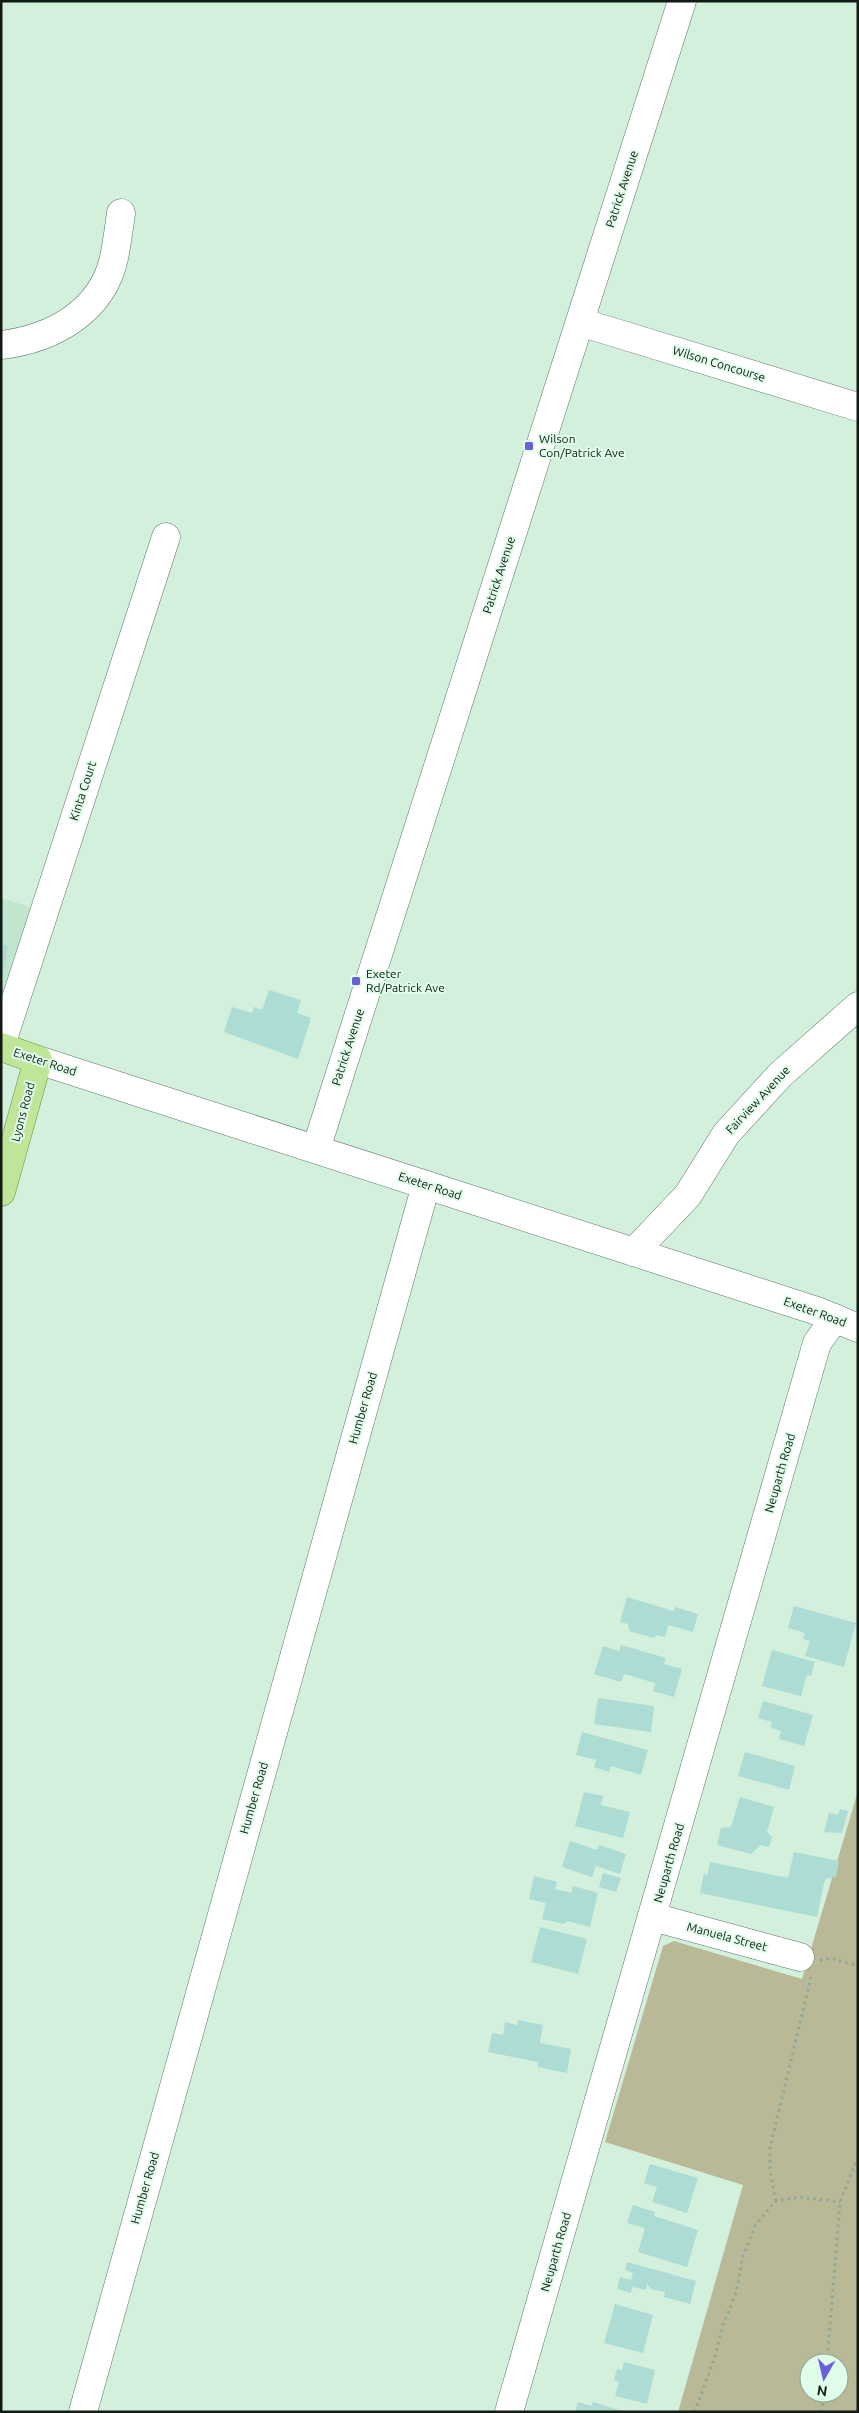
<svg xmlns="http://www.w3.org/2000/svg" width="859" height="2413" font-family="Ubuntu,sans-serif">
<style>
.built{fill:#c1e6ce}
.green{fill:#bab997;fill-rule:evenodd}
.building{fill:#acdcd3}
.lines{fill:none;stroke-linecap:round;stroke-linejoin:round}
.minor-casing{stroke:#5c7765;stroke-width:29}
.major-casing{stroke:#69933d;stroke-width:29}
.path{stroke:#90a798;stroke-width:3;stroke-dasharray:2.5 4;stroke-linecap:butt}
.minor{stroke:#fff;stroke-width:28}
.major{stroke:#c1e598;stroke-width:28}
.poi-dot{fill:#6c60da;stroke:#dffde9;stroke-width:2}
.labels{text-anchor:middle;stroke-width:4;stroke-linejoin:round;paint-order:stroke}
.street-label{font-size:12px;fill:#111b14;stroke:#dffde9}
.poi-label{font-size:12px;fill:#111b14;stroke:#dffde9;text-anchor:start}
</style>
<rect width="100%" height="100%" fill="#d2f0dc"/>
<path class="built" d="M1,898L34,908L1,1010Z"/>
<path class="green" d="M858,1791V2412H678L743,2185L605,2142L663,1946L674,1941L802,1979ZM809,2363H839V2393H809Z"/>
<g class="building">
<path d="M1,944L8,946L2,976H1Z"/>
<path d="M269,990L301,1000L297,1013L311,1018L298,1059L224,1032L232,1007L252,1013L254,1007L262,1010Z"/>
<path d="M627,1597L673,1611L675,1607L698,1614L693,1632L668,1625L665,1637L656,1635L654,1638L629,1631L628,1624L620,1622Z"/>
<path d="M794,1606L856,1623L844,1667L805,1656L810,1641L803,1639L805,1633L788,1628Z"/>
<path d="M621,1645L666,1658L664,1664L682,1669L674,1697L653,1691L655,1683L624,1674L621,1682L594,1674L603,1646L619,1651Z"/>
<path d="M772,1650L815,1662L811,1676L807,1675L801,1696L762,1686Z"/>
<path d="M598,1698L654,1706L651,1732L594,1724Z"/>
<path d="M763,1701L813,1715L804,1746L779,1739L781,1731L771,1728L772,1722L758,1718Z"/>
<path d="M582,1732L648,1750L641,1775L611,1766L609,1772L594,1767L596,1760L576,1755Z"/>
<path d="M745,1752L795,1766L789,1790L738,1776Z"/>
<path d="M584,1792L603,1796L601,1805L630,1812L623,1838L575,1826Z"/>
<path d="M740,1797L774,1807L767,1832L772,1837L769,1847L760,1845L751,1854L717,1845L721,1828L731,1827Z"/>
<path d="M840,1809L848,1811L842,1833L824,1832L829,1813L838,1815Z"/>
<path d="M570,1841L597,1850L599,1845L626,1854L620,1874L596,1866L592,1877L562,1867Z"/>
<path d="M794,1852L839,1861L836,1877L825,1879L817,1917L700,1893L704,1873L707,1876L710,1862L788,1878Z"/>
<path d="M603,1873L621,1878L616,1892L599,1887Z"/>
<path d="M534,1876L557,1882L555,1889L571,1893L573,1886L598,1893L590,1927L567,1921L564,1924L542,1919L546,1903L529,1899Z"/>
<path d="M540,1927L587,1939L578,1974L531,1962Z"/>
<path d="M518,2020L543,2025L540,2043L571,2049L567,2073L538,2067V2062L488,2052L492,2033L503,2035L505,2022L517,2025Z"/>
<path d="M650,2164L698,2178L687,2213L652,2202L657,2187L644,2183Z"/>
<path d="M633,2205L655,2212L654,2216L698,2230L687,2267L638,2252L645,2228L627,2223Z"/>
<path d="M627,2262L696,2281L690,2304L664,2297L665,2292L651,2289L647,2284L646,2290L632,2287L631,2293L617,2289L620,2277L631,2280L633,2273L625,2270Z"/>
<path d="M615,2304L653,2315L643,2353L604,2343Z"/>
<path d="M624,2362L655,2370L647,2404L615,2396L619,2382L614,2380L617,2369L622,2370Z"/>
<path d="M578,2402L592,2406L593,2402L625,2412H575Z"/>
</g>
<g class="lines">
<g class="minor-casing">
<g id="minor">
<path d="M580,322L858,407"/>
<path d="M1,345C52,339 102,312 114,258C117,243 119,228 121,213"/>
<path d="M1,1045L166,537"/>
<path d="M38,1060L817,1311L858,1328"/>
<path d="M316,1149L682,1"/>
<path d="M634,1252L688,1195L726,1134L780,1075L858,1006"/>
<path d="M653,1917L800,1957"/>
<path d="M83,2412L426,1185"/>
<path d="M509,2412L817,1343L835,1318"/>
</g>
</g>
<g class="major-casing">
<path id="major" d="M1,1047L38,1060L1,1192"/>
</g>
<g class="path">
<path d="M820,1960L830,1958L858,1966"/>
<path d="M776,2201L770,2172V2148L811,1977"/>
<path d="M827,2363L840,2202L858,2157"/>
<path d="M695,2412L716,2353L722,2328L736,2293L743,2256L756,2224L776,2201L799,2197L840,2202"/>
<path d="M821,2412L825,2393"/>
</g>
<use href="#minor" class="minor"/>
<use href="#major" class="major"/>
</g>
<g class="poi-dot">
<rect x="524" y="441" width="10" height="10" rx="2.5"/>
<rect x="351" y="976" width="10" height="10" rx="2.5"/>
</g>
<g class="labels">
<g class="street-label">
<text transform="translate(622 189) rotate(-72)" y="4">Patrick Avenue</text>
<text transform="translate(719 364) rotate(17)" y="4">Wilson Concourse</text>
<text transform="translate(499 575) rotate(-72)" y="4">Patrick Avenue</text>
<text transform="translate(83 791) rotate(-72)" y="4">Kinta Court</text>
<text transform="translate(348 1047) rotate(-72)" y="4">Patrick Avenue</text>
<text transform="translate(45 1062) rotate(18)" y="4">Exeter Road</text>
<text transform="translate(758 1100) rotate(-47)" y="4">Fairview Avenue</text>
<text transform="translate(23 1112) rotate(-75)" y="4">Lyons Road</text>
<text transform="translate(430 1186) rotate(18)" y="4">Exeter Road</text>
<text transform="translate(815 1312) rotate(20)" y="4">Exeter Road</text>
<text transform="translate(363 1408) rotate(-74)" y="4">Humber Road</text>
<text transform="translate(780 1473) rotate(-74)" y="4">Neuparth Road</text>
<text transform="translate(254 1798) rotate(-74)" y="4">Humber Road</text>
<text transform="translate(669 1863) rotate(-74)" y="4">Neuparth Road</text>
<text transform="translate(727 1937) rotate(15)" y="4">Manuela Street</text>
<text transform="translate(145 2188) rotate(-74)" y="4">Humber Road</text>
<text transform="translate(556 2252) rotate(-74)" y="4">Neuparth Road</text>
</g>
<g class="poi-label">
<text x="539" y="443">Wilson<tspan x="539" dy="14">Con/Patrick Ave</tspan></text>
<text x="366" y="978">Exeter<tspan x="366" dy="14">Rd/Patrick Ave</tspan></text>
</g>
</g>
<rect width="859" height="2413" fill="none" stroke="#111b14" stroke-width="5"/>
<g transform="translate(824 2378) rotate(188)"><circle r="24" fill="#dffde9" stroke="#8da394"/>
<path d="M0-4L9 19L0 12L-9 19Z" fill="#6c60da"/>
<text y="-8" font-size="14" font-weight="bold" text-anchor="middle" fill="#111b14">N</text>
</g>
</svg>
